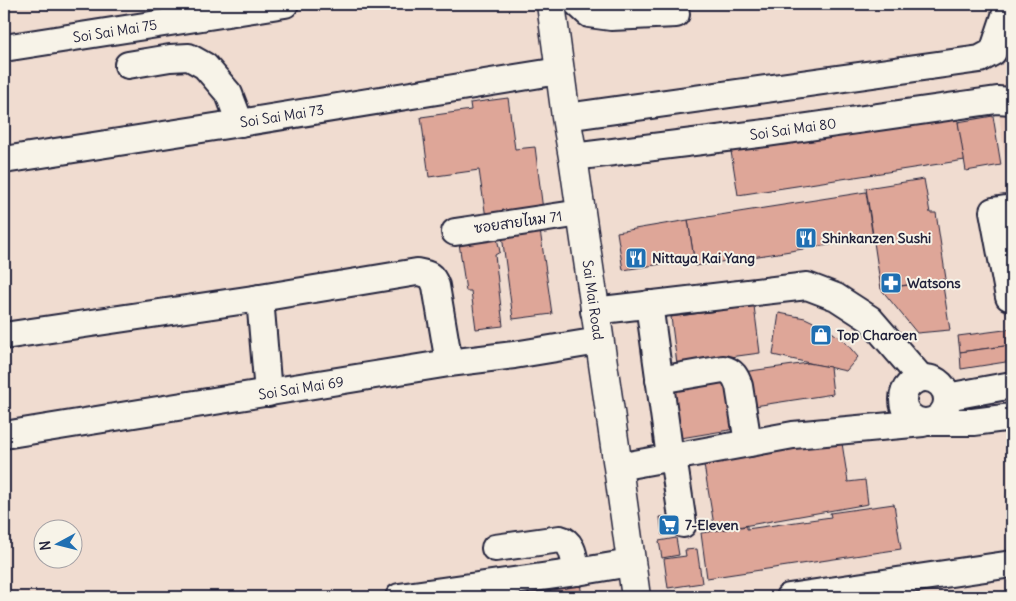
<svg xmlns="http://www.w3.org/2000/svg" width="1016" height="601" font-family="Delius,'Playpen Sans Thai',sans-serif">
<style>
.built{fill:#ebccbf}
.building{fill:#dea698;stroke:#22223b}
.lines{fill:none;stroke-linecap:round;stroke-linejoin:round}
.minor-casing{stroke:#22223b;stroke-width:30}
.major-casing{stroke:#22223b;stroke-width:31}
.minor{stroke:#f7f3e8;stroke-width:26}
.major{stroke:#f7f3e8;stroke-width:28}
.labels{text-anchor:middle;stroke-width:4;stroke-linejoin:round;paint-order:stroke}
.street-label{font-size:14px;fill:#22223b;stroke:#f7f3e8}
.poi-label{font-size:14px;font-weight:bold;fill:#22223b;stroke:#f7f3e8;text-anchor:start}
</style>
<rect width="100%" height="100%" fill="#f0dcd0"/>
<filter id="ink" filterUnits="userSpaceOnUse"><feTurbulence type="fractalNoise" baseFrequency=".02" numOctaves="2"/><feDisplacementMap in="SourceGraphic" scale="10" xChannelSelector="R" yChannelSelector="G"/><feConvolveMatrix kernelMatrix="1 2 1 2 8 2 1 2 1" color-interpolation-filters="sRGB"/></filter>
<g filter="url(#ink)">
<path class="built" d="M1012,83V172L1007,173L995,86Z"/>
<g class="building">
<path d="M508,98L515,149L535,147L543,210L486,218L479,170L429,177L421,117L471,110L470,103Z"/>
<path d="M956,110L965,160L738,195L730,145Z"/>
<path d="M993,116L1001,165L966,171L958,122Z"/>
<path d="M924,179L930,213H936L946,279L881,289L866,188Z"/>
<path d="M866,192L873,238L695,266L688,220Z"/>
<path d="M688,220L694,259L623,270L617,232Z"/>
<path d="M540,230L552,314L513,319L502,235Z"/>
<path d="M497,238L500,252L495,255L503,326L476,329L471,291H466L459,243Z"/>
<path d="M942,280L950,330L917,333L881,289Z"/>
<path d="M754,306L760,353L677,364L671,317Z"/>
<path d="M779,313L805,318L828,329L846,343L858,357L846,371L773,355Z"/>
<path d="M1012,329V345L960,352L958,336Z"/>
<path d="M1012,345V361L961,369L960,352Z"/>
<path d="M808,363L830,367L833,394L748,407L743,372Z"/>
<path d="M727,380L735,429L681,438L673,389Z"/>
<path d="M842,443L848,482L865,480L868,504L715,531L703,459L753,457L777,452L800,444Z"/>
<path d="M894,504L901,549L707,578L701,533L747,526V529L831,517L830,513Z"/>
<path d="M674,516L676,533L662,535L660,517Z"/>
<path d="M676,538L679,555L662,558L659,541Z"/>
<path d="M697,549L702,583L668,588L664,559L686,556L685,550Z"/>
<path d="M580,582L582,597H528L527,589Z"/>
</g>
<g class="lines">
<g class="minor-casing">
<g id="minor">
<path d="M578,4L589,14L611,17L676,14"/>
<path d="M4,48L285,4"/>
<path d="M128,65L170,58L189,57L205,66L229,94L240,123"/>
<path d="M566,117L980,59L993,52L1009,4"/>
<path d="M573,157L766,133L997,100L1012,101"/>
<path d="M4,160L240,123L559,71"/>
<path d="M1012,208L993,211L1009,297H1012"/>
<path d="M455,232L581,213"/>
<path d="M260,298L268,393"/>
<path d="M649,304L670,457"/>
<path d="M594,311L807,286L836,297L870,319L921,378"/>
<path d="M4,336L260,298L417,272C429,274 432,275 436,286L449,363"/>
<circle cx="925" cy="400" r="22"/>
<path d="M659,380L723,369C733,371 736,377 739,386L748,443"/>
<path d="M947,397L1012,385"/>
<path d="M929,422H973L1012,417"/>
<path d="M4,435L449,363L514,355L599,341"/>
<path d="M673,457L683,524"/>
<path d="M618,467L793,435L923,423"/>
<path d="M495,548L560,539C574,542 574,561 577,572"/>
<path d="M399,597L577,572L630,563"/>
<path d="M789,597L1012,564"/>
</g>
</g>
<g class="major-casing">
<path id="major" d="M551,4L566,117L573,157L618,467L636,597"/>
</g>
<use href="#minor" class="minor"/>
<use href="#major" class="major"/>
</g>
</g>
<defs>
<g id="restaurant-square" transform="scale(1.125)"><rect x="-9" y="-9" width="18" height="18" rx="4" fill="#1f6fb2" stroke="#f7f3e8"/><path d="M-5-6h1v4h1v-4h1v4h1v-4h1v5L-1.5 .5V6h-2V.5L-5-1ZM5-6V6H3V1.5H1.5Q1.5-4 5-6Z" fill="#fff"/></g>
<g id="pharmacy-square" transform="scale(1.125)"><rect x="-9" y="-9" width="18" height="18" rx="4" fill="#1f6fb2" stroke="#f7f3e8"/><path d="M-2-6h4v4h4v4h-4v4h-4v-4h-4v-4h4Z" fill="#fff"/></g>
<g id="shop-square" transform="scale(1.125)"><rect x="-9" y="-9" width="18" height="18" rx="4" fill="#1f6fb2" stroke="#f7f3e8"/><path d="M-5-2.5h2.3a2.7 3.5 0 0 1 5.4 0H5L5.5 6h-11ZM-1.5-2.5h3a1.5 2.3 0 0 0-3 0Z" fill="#fff"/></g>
<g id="supermarket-square" transform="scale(1.125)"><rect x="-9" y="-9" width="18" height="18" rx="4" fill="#1f6fb2" stroke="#f7f3e8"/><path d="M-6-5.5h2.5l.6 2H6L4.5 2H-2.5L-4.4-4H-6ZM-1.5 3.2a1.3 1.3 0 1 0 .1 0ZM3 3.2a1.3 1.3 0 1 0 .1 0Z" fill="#fff"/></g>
</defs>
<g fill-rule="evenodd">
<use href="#restaurant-square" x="806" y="238"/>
<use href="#restaurant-square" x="636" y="258"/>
<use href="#pharmacy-square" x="891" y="283"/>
<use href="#shop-square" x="821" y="335"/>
<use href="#supermarket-square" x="669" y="525"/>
</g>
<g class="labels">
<g class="street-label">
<text transform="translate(115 31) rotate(-9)" y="5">Soi Sai Mai 75</text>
<text transform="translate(282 116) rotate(-9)" y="5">Soi Sai Mai 73</text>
<text transform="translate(793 129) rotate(-8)" y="5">Soi Sai Mai 80</text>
<text transform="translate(518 222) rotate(-8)" y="5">ซอยสายไหม 71</text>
<text transform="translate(593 300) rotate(82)" y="5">Sai Mai Road</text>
<text transform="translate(301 388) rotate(-9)" y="5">Soi Sai Mai 69</text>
</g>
<g class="poi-label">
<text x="822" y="243">Shinkanzen Sushi</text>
<text x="652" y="263">Nittaya Kai Yang</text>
<text x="907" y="288">Watsons</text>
<text x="837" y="340">Top Charoen</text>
<text x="685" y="530">7-Eleven</text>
</g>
</g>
<rect width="1016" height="601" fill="none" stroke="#f7f3e8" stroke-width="20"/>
<rect x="10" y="10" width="996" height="581" fill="none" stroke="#22223b" stroke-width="2" filter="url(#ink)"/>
<g transform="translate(58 544) rotate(263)"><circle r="24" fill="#f7f3e8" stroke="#a29fa3"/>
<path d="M0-4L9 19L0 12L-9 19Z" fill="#1f6fb2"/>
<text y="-8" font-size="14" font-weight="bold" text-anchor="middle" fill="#22223b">N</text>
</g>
</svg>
